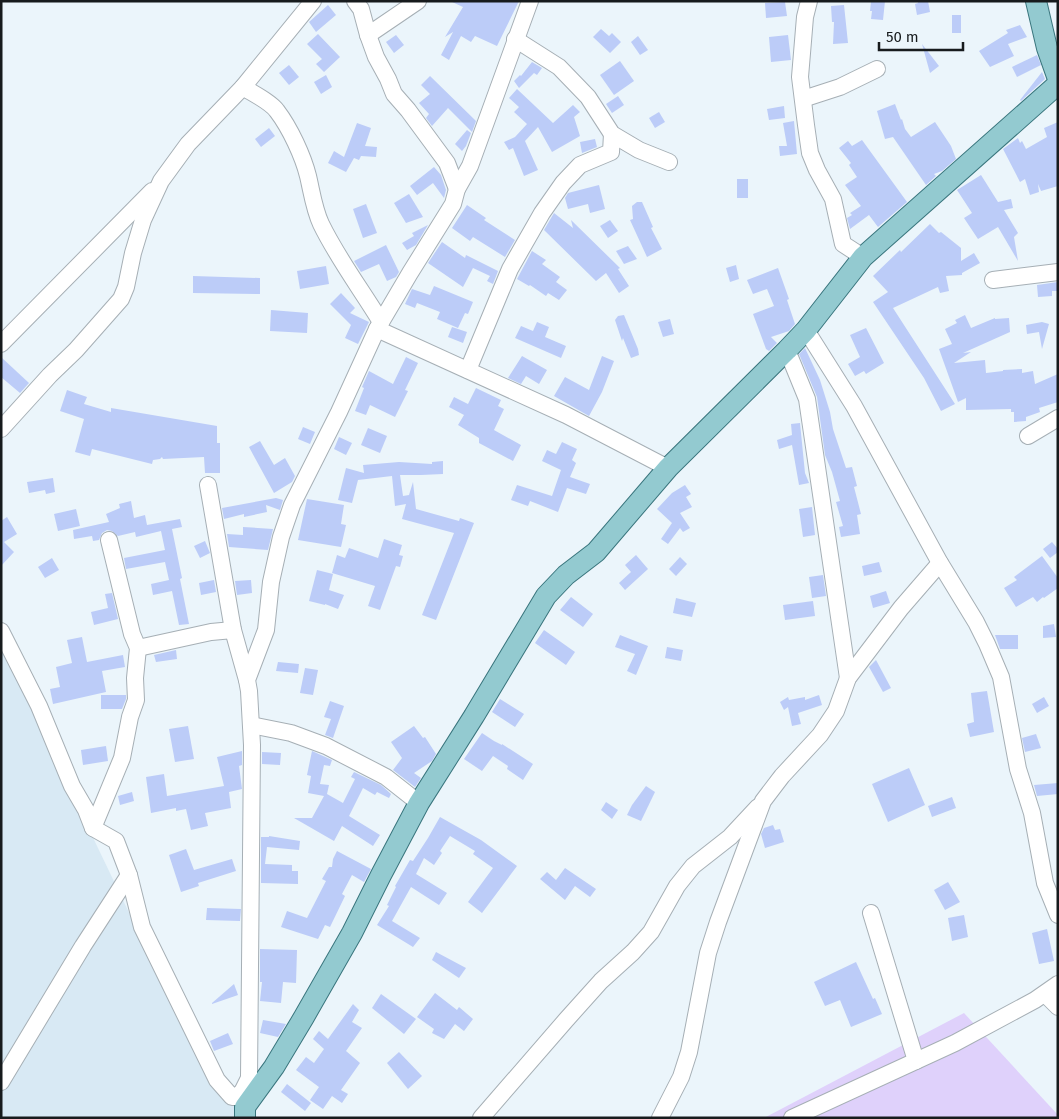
<svg xmlns="http://www.w3.org/2000/svg" width="1059" height="1119" font-family="'Fira Sans',sans-serif">
<style>
.built{fill:#d8e9f4}
.green{fill:#dfd1fb}
.building{fill:#bcccf8}
.lines{fill:none;stroke-linecap:round;stroke-linejoin:round}
.minor-casing{stroke:#a6afb5;stroke-width:18}
.major-casing{stroke:#39757d;stroke-width:22}
.minor{stroke:#fff;stroke-width:16}
.major{stroke:#93cad0;stroke-width:20}
</style>
<rect width="100%" height="100%" fill="#ebf5fb"/>
<path class="built" d="M1,646L169,996L249,1118H1Z"/>
<path class="green" d="M964,1013L1058,1115V1118H764Z"/>
<g class="building">
<path d="M450,1H519L497,46L475,36L471,42L461,36L449,60L441,55L453,32L445,37L463,7Z"/>
<path d="M871,1H885L883,20L871,19L872,11H870Z"/>
<path d="M918,1H928L930,12L917,15L915,4L918,3Z"/>
<path d="M785,2L787,16L766,18L765,3Z"/>
<path d="M328,5L336,15L316,32L309,22Z"/>
<path d="M844,5L848,43L833,44L834,22H832L831,6Z"/>
<rect x="952" y="15" width="9" height="18"/>
<path d="M1020,25L1027,37L1008,44L1014,56L990,67L979,51L1008,33L1006,30Z"/>
<path d="M601,29L609,36L612,33L621,42L610,53L593,37Z"/>
<path d="M318,34L340,57L324,72L316,64L322,59L307,44Z"/>
<path d="M396,35L404,45L394,53L386,42Z"/>
<path d="M788,35L791,60L771,62L769,37Z"/>
<path d="M638,36L648,50L640,55L631,42Z"/>
<path d="M922,44L939,66L930,73Z"/>
<path d="M1037,55L1041,65L1017,77L1012,67Z"/>
<path d="M620,61L634,81L614,95L600,75Z"/>
<path d="M532,62L542,68L537,75L534,73L519,88L514,81L520,75L521,76Z"/>
<path d="M289,65L299,77L289,85L279,73Z"/>
<path d="M1042,72L1045,79L1021,101L1020,100Z"/>
<path d="M326,75L332,87L321,94L314,82Z"/>
<path d="M430,76L476,121L472,132L448,108L432,126L426,118L429,114L419,103L430,94L421,85Z"/>
<path d="M517,89L553,123L573,105L580,112L574,117L580,136L552,152L538,127L525,141L538,170L524,176L513,148L509,150L504,142L515,137L527,124L514,112L519,107L509,98Z"/>
<path d="M618,96L624,105L612,113L606,104Z"/>
<path d="M895,104L901,120L902,119L905,129L911,137L935,122L951,146L956,159L942,171L934,174L936,176L926,185L893,137L885,139L877,111Z"/>
<path d="M784,106L785,118L769,120L767,109Z"/>
<path d="M659,112L665,122L655,128L649,118Z"/>
<path d="M794,121L797,154L780,156L779,146H787L783,123Z"/>
<path d="M1058,122V186L1041,191L1038,184L1039,192L1030,195L1025,179L1020,182L1003,149L1018,138L1020,143L1022,141L1026,149L1047,137L1044,128Z"/>
<path d="M357,123L371,128L365,146L377,147L376,157L361,156L359,160L354,158L346,172L328,163L334,151L344,157Z"/>
<path d="M269,128L275,136L261,147L255,139Z"/>
<path d="M467,130L471,133L466,146L462,151L455,144Z"/>
<path d="M595,139L597,147L582,153L580,142Z"/>
<path d="M862,140L907,202L878,227L869,215L850,229L847,218L852,215L850,213L861,206L845,185L857,177L849,165L851,163L839,148L848,141L852,146Z"/>
<path d="M434,167L441,175L446,190L444,198L433,183L417,195L410,186Z"/>
<path d="M981,175L998,202L1011,199L1013,208L1004,210L1018,233L1014,237L1018,261L998,227L978,239L964,218L972,213L957,190Z"/>
<rect x="737" y="179" width="11" height="19"/>
<path d="M599,185L605,209L590,213L588,204L568,209L565,198L568,193Z"/>
<path d="M409,194L423,217L406,223L394,203Z"/>
<path d="M637,202H642L653,227L651,228L662,249L647,257L630,220L633,219L632,206Z"/>
<path d="M366,204L377,233L363,238L353,209Z"/>
<path d="M467,205L486,218L484,220L515,240L505,257L473,237L470,241L452,228Z"/>
<path d="M554,213L573,228L571,220L620,268L618,269L629,286L619,293L606,273L596,281L544,230Z"/>
<path d="M610,220L618,231L608,238L600,226Z"/>
<path d="M930,224L939,233L941,232L961,248V261L974,253L980,263L962,273V275L946,276L949,291L940,293L938,287L893,308L955,404L941,411L924,378L873,302L888,292L873,276L900,250L901,252Z"/>
<path d="M428,225L416,245L407,250L402,243L414,236L412,233Z"/>
<path d="M442,242L465,258L466,255L498,271L493,284L487,281L490,276L473,268L463,287L428,263Z"/>
<path d="M386,245L399,272L396,277L387,281L379,264L361,272L354,261Z"/>
<path d="M628,246L637,259L624,264L616,251Z"/>
<path d="M532,251L546,260L542,264L560,277L556,282L567,290L559,300L548,293L546,296L530,285L529,286L517,279Z"/>
<path d="M736,265L739,279L730,282L726,268Z"/>
<path d="M326,266L329,284L300,289L297,271Z"/>
<path d="M778,268L789,299L787,300L795,324L789,331L771,337L777,343L769,351L766,349L753,314L774,306L767,289L753,294L747,280Z"/>
<path d="M193,276L260,278V294L193,293Z"/>
<path d="M1058,282V291H1052V296L1038,297L1037,285Z"/>
<path d="M434,286L473,302L468,314L465,313L458,328L437,319L440,312L417,303L415,308L405,304L412,289L430,295Z"/>
<path d="M341,293L355,308L350,313L369,322L358,344L345,338L351,325L330,304Z"/>
<path d="M271,310L308,313L307,333L270,331Z"/>
<path d="M624,315L638,349L639,355L631,358L623,338L622,341L615,320L618,316Z"/>
<path d="M965,315L971,328L995,318V319L1009,318L1010,332L963,353L971,352L954,363L985,360L986,373L1003,371V370L1022,369V373L1033,371L1035,384L1058,374V402L1039,408L1040,412L1026,417V421L1014,422V412H1011V409L966,410V398L958,402L939,349L952,344L945,329L957,323L955,320Z"/>
<path d="M670,319L674,334L663,337L658,322Z"/>
<path d="M537,322L549,327L545,337L566,346L561,358L515,338L521,326L533,331Z"/>
<path d="M1042,322L1049,324L1042,349L1039,332L1027,334L1026,325Z"/>
<path d="M452,327L467,332L463,343L448,337Z"/>
<path d="M866,328L884,363L866,374L864,371L855,376L848,364L860,357L850,335Z"/>
<path d="M805,348L820,380L830,412L833,429L846,468L852,467L857,486L854,487L861,514L857,515L860,534L841,537L839,527L843,526L836,502L840,501L832,472L825,455L817,397L799,354Z"/>
<path d="M522,356L547,370L539,384L526,376L521,384L508,378Z"/>
<path d="M602,356L614,361L602,392L589,416L554,396L565,377L589,390Z"/>
<path d="M1,357L29,383L20,393L1,377Z"/>
<path d="M406,357L418,363L405,390L408,391L395,417L370,405L366,415L355,411L364,388L362,387L369,371L393,384Z"/>
<path d="M476,388L501,400L498,406L504,409L494,430L521,445L513,461L479,443V438L458,425L464,415L449,407L454,397L468,404Z"/>
<path d="M67,390L87,397L84,404L111,412V408L217,426V443H220V473H205L204,457L163,459L162,457L160,459L153,460L152,464L92,449L90,456L75,452L84,419L60,411Z"/>
<path d="M800,423L805,473L809,483L799,485L792,445L779,449L777,440L792,435L791,424Z"/>
<path d="M303,427L315,432L310,444L298,439Z"/>
<path d="M368,428L387,436L380,453L361,445Z"/>
<path d="M339,437L352,443L346,455L334,449Z"/>
<path d="M260,441L274,465L285,458L295,476L292,482L274,493L249,447Z"/>
<path d="M562,442L577,449L572,460L576,463L570,477L590,484L586,494L567,488L558,512L530,501L528,506L511,500L517,485L552,496L561,470L542,461L547,450L556,454Z"/>
<path d="M443,461V474L421,475H400L403,496L409,495L413,482L416,509L459,521L460,518L474,523L436,620L422,615L454,533L402,519L406,504L395,506L392,476L358,480L352,503L338,500L346,468L364,473L363,465L399,462L432,464V462Z"/>
<path d="M53,478L55,492L46,494L45,490L29,493L27,482Z"/>
<path d="M685,485L691,494L686,497L692,507L680,513L690,528L683,532L680,528L668,544L661,539L672,523L657,509L672,493Z"/>
<path d="M276,498L283,500L280,510L266,505L267,512L244,517V514L224,519L222,508Z"/>
<path d="M307,499L344,505L341,524L346,525L341,547L298,540Z"/>
<path d="M131,501L134,518L145,515L147,525L180,519L182,527L172,529L182,578L180,579L189,624L179,625L172,591L153,595L151,584L169,580L165,562L126,569L124,558L165,550L161,531L136,537L135,532L118,536L112,531L107,530L102,533L99,540L93,541L92,536L74,539L73,530L109,522L106,514L120,508L119,504Z"/>
<path d="M812,507L815,535L803,537L799,509Z"/>
<path d="M76,509L80,526L58,531L54,514Z"/>
<path d="M7,517L17,534L4,542L14,552L1,566V521Z"/>
<path d="M243,527L273,529L268,550L229,547L227,534L243,535Z"/>
<path d="M384,539L402,545L399,555L403,556L400,567L396,566L380,610L368,606L375,586L332,573L337,555L345,558L349,548L378,558Z"/>
<path d="M205,541L210,553L200,558L194,546Z"/>
<path d="M1052,542L1058,549V552L1050,558L1043,549Z"/>
<path d="M636,555L648,569L625,590L619,583L631,572L625,565Z"/>
<path d="M1042,556L1058,578V588L1044,598L1043,597L1037,602L1033,597L1016,607L1004,588L1017,580L1014,577Z"/>
<path d="M680,557L687,564L676,576L669,569Z"/>
<path d="M52,558L59,570L45,578L38,567Z"/>
<path d="M879,562L882,572L864,576L862,566Z"/>
<path d="M317,570L333,574L329,590L344,595L338,609L325,604V605L309,601Z"/>
<path d="M823,575L826,596L812,598L809,577Z"/>
<path d="M214,580L216,592L201,595L199,583Z"/>
<path d="M251,580L252,593L237,595L235,581Z"/>
<path d="M886,591L890,603L873,608L870,596Z"/>
<path d="M112,593L118,619L94,625L91,612L108,608L105,594Z"/>
<path d="M571,597L593,614L583,627L560,610Z"/>
<path d="M676,598L696,603L692,617L673,613Z"/>
<path d="M813,601L815,616L785,620L783,605Z"/>
<path d="M1054,624L1056,637L1043,638V626Z"/>
<path d="M544,630L575,652L566,665L535,643Z"/>
<path d="M620,635L648,646L636,675L627,671L635,654L615,647Z"/>
<path d="M995,635H1018V649H1000Z"/>
<path d="M82,637L87,662L123,655L125,667L102,671L106,692L53,704L50,689L60,687L56,667L72,663L67,640Z"/>
<path d="M667,647L683,650L681,661L665,658Z"/>
<path d="M176,650L177,659L156,662L154,655Z"/>
<path d="M876,660L891,688L883,692L869,667Z"/>
<path d="M278,662L299,664L298,673L276,671Z"/>
<path d="M305,668L318,670L313,695L300,693Z"/>
<path d="M987,691L994,732L970,737L967,724L974,722L971,693Z"/>
<path d="M101,695H126V699L122,709H101Z"/>
<path d="M819,695L822,705L798,713L801,724L792,726L788,707L784,710L780,702L788,697L789,700L805,697V700Z"/>
<path d="M1044,697L1049,706L1037,713L1032,704Z"/>
<path d="M500,699L524,714L515,727L492,712Z"/>
<path d="M330,701L344,706L333,738L325,735L331,719L324,717Z"/>
<path d="M188,726L194,759L175,762L169,729Z"/>
<path d="M414,726L423,738L425,737L436,754L432,761L414,773L421,778L415,787L393,770L402,758L391,742Z"/>
<path d="M482,733L494,741L502,745V744L533,764L523,780L507,769L508,766L493,756L482,771L464,759Z"/>
<path d="M1036,734L1041,748L1025,752L1022,738Z"/>
<path d="M106,746L108,761L83,765L81,750Z"/>
<path d="M242,751V765L239,766L242,789L229,792L231,808L205,813L208,826L191,830L186,809L176,811V808L151,813L146,777L164,774L167,796L224,786L217,757Z"/>
<path d="M312,751L332,760L330,766L324,765L320,784L329,785L327,794L343,803L355,779L351,777L354,772L381,785L391,794L389,798L377,792L375,795L363,788L349,816L380,835L373,846L342,826L334,841L294,818H312L324,796L308,793L311,776L307,775Z"/>
<path d="M262,752L281,753L280,765L262,764Z"/>
<path d="M909,768L925,805L888,822L872,784Z"/>
<path d="M1058,783V794L1037,796L1034,785Z"/>
<path d="M646,786L655,792L641,821L627,815L632,805Z"/>
<path d="M132,792L134,801L120,805L118,796Z"/>
<path d="M952,797L956,808L932,817L928,806Z"/>
<path d="M606,802L618,810L612,819L601,810Z"/>
<path d="M440,817L481,840L517,866L482,913L468,902L493,868L473,854L475,851L450,836L440,851L442,853L434,865L424,858L416,874L447,893L439,905L411,887L392,921L420,938L413,947L377,925L389,906L387,905L396,887L395,886L410,860L413,861L428,838Z"/>
<path d="M773,825L775,830L780,829L784,842L765,848L761,834L764,828Z"/>
<path d="M269,836L300,841L299,850L267,847L265,864L292,865V871H298V884L261,883V837H269Z"/>
<path d="M186,849L194,870L232,859L236,871L198,883L199,886L181,892L169,855Z"/>
<path d="M337,851L371,869L364,882L352,875L342,894L345,896L330,927L325,925L318,939L281,927L287,911L307,918L326,881L322,879L329,867H332L333,859Z"/>
<path d="M565,868L596,889L590,897L575,886L565,900L540,879L547,872L556,880Z"/>
<path d="M948,882L960,902L945,910L934,890Z"/>
<path d="M207,908L241,909L240,921L206,920Z"/>
<path d="M964,915L968,937L952,941L948,918Z"/>
<path d="M1047,929L1054,961L1039,964L1032,933Z"/>
<path d="M260,949L297,950L296,983L283,982L281,1003L260,1001L262,982H260Z"/>
<path d="M436,952L466,968L459,978L432,960Z"/>
<path d="M856,962L873,999L875,998L882,1014L851,1027L840,1000L825,1006L814,982Z"/>
<path d="M234,984L238,995L212,1004V1003Z"/>
<path d="M435,993L457,1010L459,1007L473,1019L464,1031L455,1024L444,1039L432,1033L434,1029L417,1017Z"/>
<path d="M381,994L416,1019L404,1034L372,1008Z"/>
<path d="M353,1004L359,1010L352,1022L362,1028L346,1051L360,1063L341,1090L348,1094L342,1103L332,1096L323,1109L310,1100L319,1087L296,1070L306,1057L314,1063L324,1049L313,1039L319,1031L328,1039Z"/>
<path d="M263,1020L286,1024L278,1037L260,1033Z"/>
<path d="M228,1033L233,1044L214,1051L210,1041Z"/>
<path d="M399,1052L422,1076L408,1089L387,1063Z"/>
<path d="M287,1084L311,1103L305,1111L281,1092Z"/>
</g>
<g class="lines">
<g class="minor-casing">
<g id="minor">
<path d="M355,1L361,9L368,35L376,57L388,79L394,94L408,110L447,163L457,189"/>
<path d="M809,1L805,17L800,77L806,125L810,153L817,170L833,199L843,244L863,257"/>
<path d="M368,35L418,1"/>
<path d="M515,39L559,67L588,97L612,134L639,150L669,162"/>
<path d="M243,87C252,93 271,102 277,111C290,128 303,156 308,176C312,193 314,209 321,224C338,259 361,289 381,322"/>
<path d="M803,99L840,87L877,69"/>
<path d="M993,280L1058,272"/>
<path d="M377,329L566,415L668,468"/>
<path d="M806,330L854,406L940,563L976,622L987,644L1001,677L1018,769L1032,813L1045,883L1058,915"/>
<path d="M1,344L152,191"/>
<path d="M787,350L807,399L848,678"/>
<path d="M468,370L510,269L542,213L563,183L580,165L611,152L612,134"/>
<path d="M1,429L50,375L76,350L121,299L126,287L133,253L143,220L161,181L188,144L243,87L313,1"/>
<path d="M1028,436L1058,418"/>
<path d="M208,485L233,630L247,680"/>
<path d="M1,631L39,706L72,786L86,810L93,828L116,841L129,875L142,927L217,1080L232,1097H236L242,1092L241,1094"/>
<path d="M138,648L211,632L233,630"/>
<path d="M251,725L291,733L326,746L386,777L419,803"/>
<path d="M93,828L122,758L130,717L136,700L135,678L138,648L132,634L109,540"/>
<path d="M871,913L916,1061"/>
<path d="M1045,994L1058,1007"/>
<path d="M1,1082L83,946L129,875"/>
<path d="M246,1105L252,1095L241,1094L249,1078L252,745L249,691L247,680L266,630L271,582L281,537L292,505L339,412L377,329L410,273L453,204L457,189L470,166L530,1"/>
<path d="M481,1118L566,1020L601,981L633,952L651,932L677,886L693,866L730,837L758,807"/>
<path d="M660,1118L681,1077L689,1052L708,953L718,922L763,801L782,776L820,735L836,711L848,678L901,608L940,563"/>
<path d="M792,1118L955,1043L1035,1000L1058,984"/>
</g>
</g>
<g class="major-casing">
<g id="major">
<path d="M1036,1L1047,48L1058,79"/>
<path d="M245,1118V1107L274,1067L304,1017L352,933L381,875L419,803L474,716L546,596L566,575L596,552L668,468L787,350L806,330L863,257L1058,84"/>
</g>
</g>
<use href="#minor" class="minor"/>
<use href="#major" class="major"/>
</g>
<rect width="1059" height="1119" fill="none" stroke="#171b1d" stroke-width="5"/>
<path d="M879 42v8h84v-8" fill="none" stroke="#171b1d" stroke-width="2.5"/>
<text x="886" y="42" font-size="15" fill="#171b1d" stroke="#ebf5fb" stroke-width="4" paint-order="stroke">50 m</text>
</svg>
